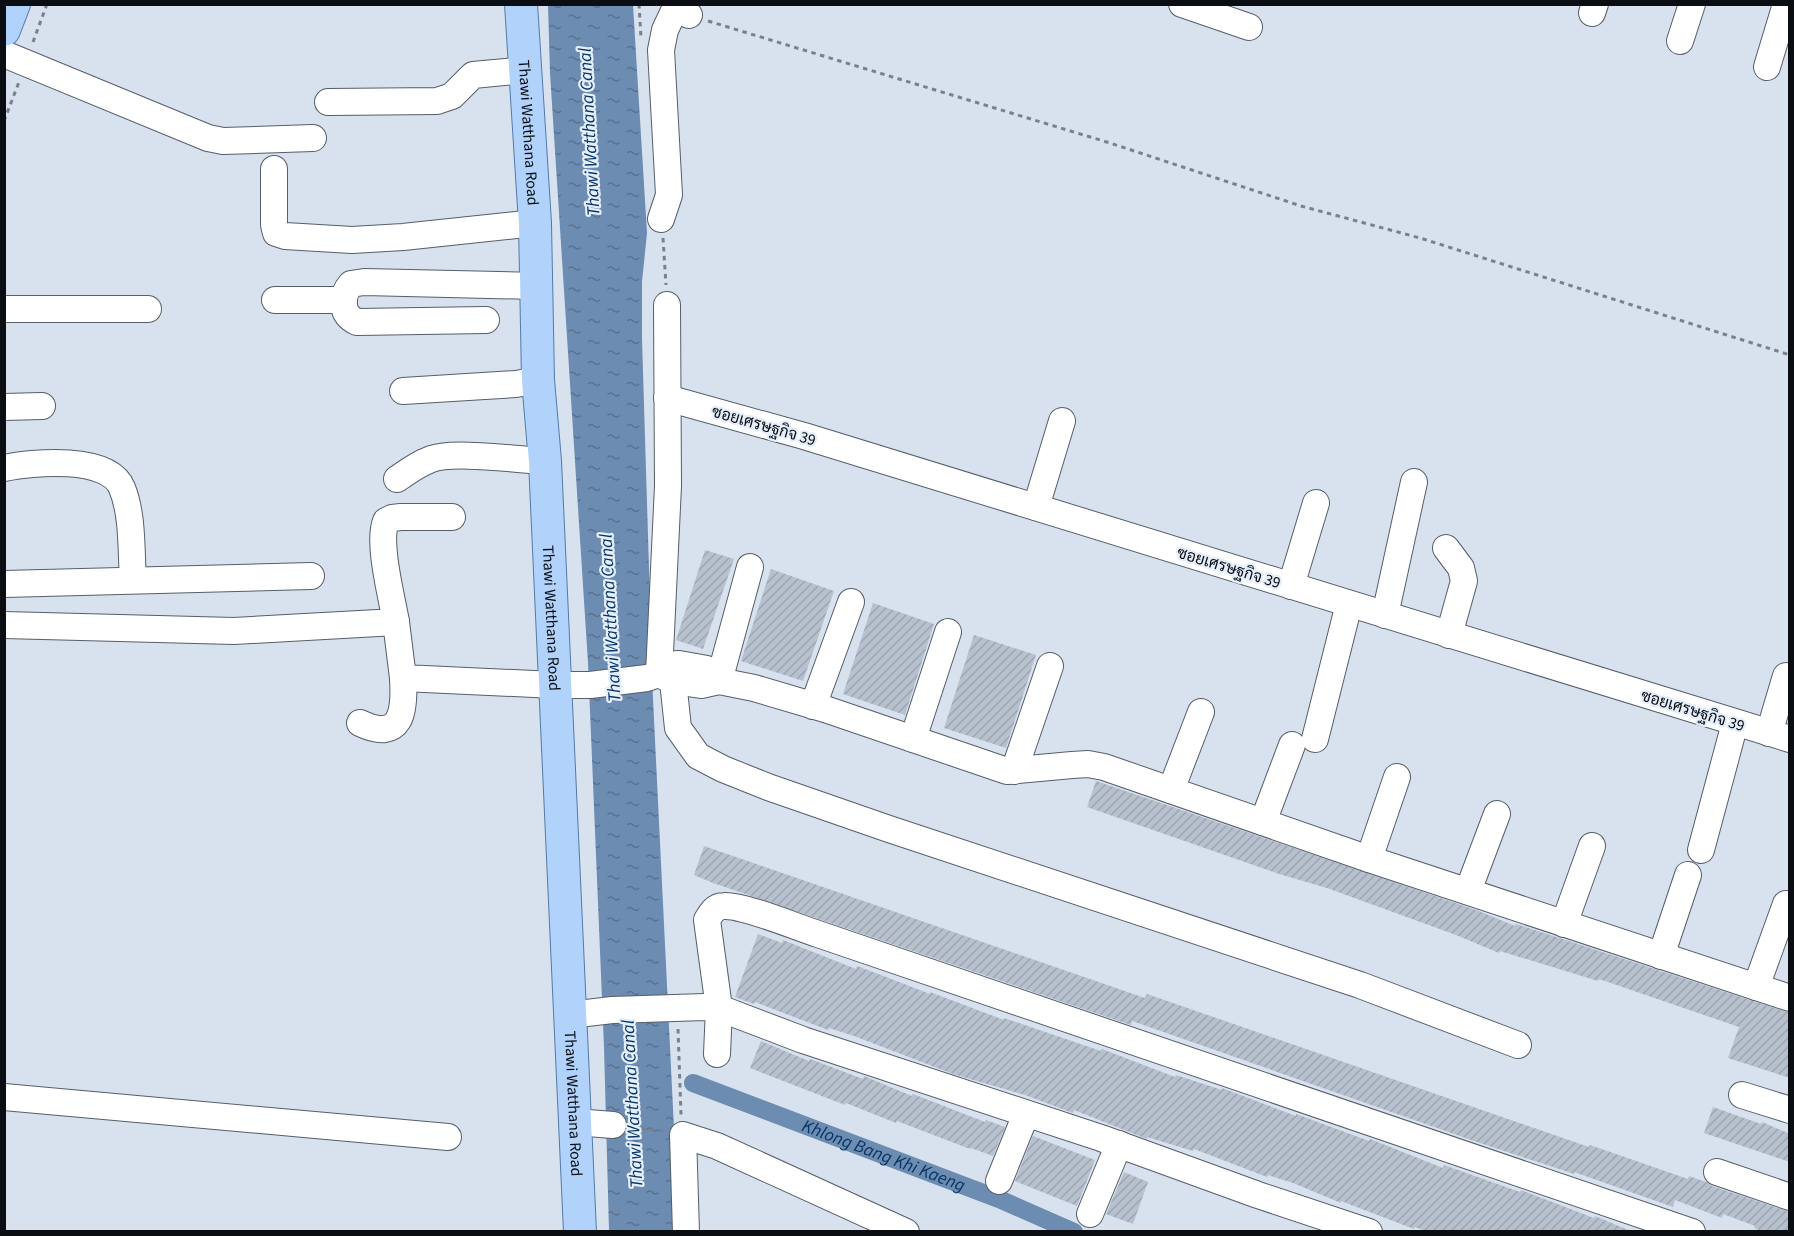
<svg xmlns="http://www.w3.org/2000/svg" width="1794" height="1236" font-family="'Source Sans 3',Sarabun,sans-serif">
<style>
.water{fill:url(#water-ripples)}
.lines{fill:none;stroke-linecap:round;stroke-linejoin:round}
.canal{stroke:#6d8cb2;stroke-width:18}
.building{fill:url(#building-hatch)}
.minor-casing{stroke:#555e69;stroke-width:28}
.major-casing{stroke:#537aa8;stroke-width:34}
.path{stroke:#7a818a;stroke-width:3;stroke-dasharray:4.5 4.5;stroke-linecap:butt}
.minor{stroke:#fff;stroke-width:26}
.major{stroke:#b0d2fb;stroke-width:32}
.labels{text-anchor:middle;stroke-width:4.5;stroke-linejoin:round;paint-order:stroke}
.street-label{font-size:16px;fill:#0a0e12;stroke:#e5effc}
.water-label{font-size:18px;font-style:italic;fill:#053465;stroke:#e5effc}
</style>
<defs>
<pattern id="water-ripples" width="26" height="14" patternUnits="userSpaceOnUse" patternTransform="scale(1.5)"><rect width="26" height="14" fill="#6d8cb2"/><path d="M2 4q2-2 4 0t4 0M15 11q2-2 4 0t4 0" fill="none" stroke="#58718f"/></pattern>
<pattern id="building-hatch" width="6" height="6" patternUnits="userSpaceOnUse" patternTransform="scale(1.5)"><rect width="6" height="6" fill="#b7c1ce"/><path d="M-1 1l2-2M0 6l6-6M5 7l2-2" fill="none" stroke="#9ca5b0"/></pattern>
</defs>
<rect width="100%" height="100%" fill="#d8e2ef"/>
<path class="water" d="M548,5H633L647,233L642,282V339L653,699L679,1231H609L604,1047L588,663L550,73Z"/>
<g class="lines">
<path class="canal" id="s1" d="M693,1083L999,1199L1074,1232"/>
</g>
<g class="building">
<path d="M705,550L734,559L703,649L676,640Z"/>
<path d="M771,569L834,591L803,681L741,661Z"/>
<path d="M873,603L934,624L905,715L843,694Z"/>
<path d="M974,635L1036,655L1006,748L944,728Z"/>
<path d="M1096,781L1476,910L1515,926L1516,924L1790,1013V1078L1728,1058L1739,1027L1599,979L1598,981L1500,951L1499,953L1456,935L1327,888L1279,874L1087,807Z"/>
<path d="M704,846L1145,998L1147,994L1589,1147L1590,1145L1688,1179L1689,1176L1706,1182L1712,1186L1790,1212V1232H1764L1754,1228L1755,1226L1723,1214L1722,1218L1675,1200L1673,1207L1574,1172V1174L1474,1141L1132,1021L1131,1025L713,883L694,875Z"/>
<path d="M758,934L782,943L783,940L856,969L857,966L881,975L930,994V992L1004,1020V1018L1101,1051L1102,1049L1175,1077L1176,1075L1222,1090V1088L1296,1116V1114L1369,1141L1370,1139L1443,1168L1444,1165L1520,1192L1521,1190L1594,1218L1595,1216L1633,1232H1428L1415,1227L1414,1229L1341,1201V1203L1293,1183L1268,1175L1267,1177L1194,1149L1193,1151L1147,1137V1139L1074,1110L1073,1113L1025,1095L953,1074L854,1036L829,1028L828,1030L755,1002L754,1004L735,997Z"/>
<path d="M761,1041L809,1061L810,1059L863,1079L864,1076L912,1096L913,1094L985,1122L986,1120L1005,1127L993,1156L971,1148L970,1149L897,1121L896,1123L846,1103L845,1105L750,1068Z"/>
<path d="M1713,1107L1761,1124L1762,1122L1790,1134V1162L1704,1133Z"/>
<path d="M1033,1136L1095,1160L1077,1206L1015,1181Z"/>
<path d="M1124,1172L1148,1182L1133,1224L1106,1214Z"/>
</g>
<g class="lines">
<g class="minor-casing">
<g id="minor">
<path d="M1182,4L1249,27"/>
<path d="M1592,13L1595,4"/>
<path d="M1680,41L1692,4"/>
<path d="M4,54L208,138L223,141L313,138"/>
<path d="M1767,67L1786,4"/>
<path d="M328,102L437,101L452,96L473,75L525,70"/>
<path d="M274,169V225L276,233L285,236L352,240L403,237L535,223"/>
<path d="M661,219L669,195L661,50L665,30L673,13L679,11L689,15"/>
<path d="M275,300H344"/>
<path d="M4,309H148"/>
<path d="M486,320L357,322C341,315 340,297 351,284L364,282L537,286"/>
<path d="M403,391L516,384L538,380"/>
<path d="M667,398L804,436L1790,739"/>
<path d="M4,407L42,406"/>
<path d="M4,468C32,462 109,455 122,488C133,515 131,550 133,580"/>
<path d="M397,479C407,472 418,464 429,460C451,450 518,460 545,461"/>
<path d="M1036,507L1062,421"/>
<path d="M1446,548L1461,568L1464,581L1449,635"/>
<path d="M4,584L311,576"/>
<path d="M1291,586L1316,503"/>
<path d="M1385,615L1414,482"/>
<path d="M396,622L403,678L555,685H590L647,678L659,674L670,665L679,664L707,669L716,679"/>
<path d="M4,625L234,631L396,622C392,598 377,542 386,521L392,518L401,517H452"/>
<path d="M659,674L673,681L701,685L719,681L754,688L825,709L1007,771L1072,765L1088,764L1104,767L1369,859L1790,998"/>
<path d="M659,674L668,486L667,305"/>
<path d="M673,681L678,728L698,756L723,769L768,787L889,829L1360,985L1518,1045"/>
<path d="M719,681L750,567"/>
<path d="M813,706L851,602"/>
<path d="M360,723C402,743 405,711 403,678"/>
<path d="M1769,733L1786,676"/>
<path d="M913,739L948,632"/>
<path d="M1315,739L1349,604"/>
<path d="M1014,771L1050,666"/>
<path d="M1171,790L1201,712"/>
<path d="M1263,822L1292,745"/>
<path d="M1701,850L1735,723"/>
<path d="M1369,859L1397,777"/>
<path d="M1468,891L1497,814"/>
<path d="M1564,924L1592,846"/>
<path d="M1661,956L1688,875"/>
<path d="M1756,987L1786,904"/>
<path d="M570,1015L612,1010L705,1007L719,1008L803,1040L1101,1138L1258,1195L1369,1232"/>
<path d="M717,1054L719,1008L707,920C711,913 715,906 724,906C744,905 796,927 818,934L1692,1232"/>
<path d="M1742,1095L1790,1110"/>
<path d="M4,1097L448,1137"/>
<path d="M575,1122L613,1125"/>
<path d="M1717,1172L1790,1197"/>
<path d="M999,1181L1026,1114"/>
<path d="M1090,1214L1119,1144"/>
<path d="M686,1232L683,1135L717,1146L906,1232"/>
</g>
</g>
<g class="major-casing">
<g id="major">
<path id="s2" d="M521,4L535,223L538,380L545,461L580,1232"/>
<path d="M4,30L14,4"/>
</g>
</g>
<g class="path">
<path d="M639,4L641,38"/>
<path d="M708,21L1110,143L1301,206L1420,238L1790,355"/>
<path d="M33,42L47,4"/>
<path d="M4,121L19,82"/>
<path d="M663,238L666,285"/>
<path d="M678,1029L681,1115"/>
<path d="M632,1128L665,1131"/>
</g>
<use href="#minor" class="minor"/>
<use href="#major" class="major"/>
</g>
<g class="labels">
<g class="street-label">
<text dy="6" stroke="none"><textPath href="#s2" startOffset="129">Thawi Watthana Road</textPath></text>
<text transform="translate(764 425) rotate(16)" y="6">ซอยเศรษฐกิจ 39</text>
<text transform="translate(1229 567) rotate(17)" y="6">ซอยเศรษฐกิจ 39</text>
<text dy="6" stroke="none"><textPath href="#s2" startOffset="615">Thawi Watthana Road</textPath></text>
<text transform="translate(1693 710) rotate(17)" y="6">ซอยเศรษฐกิจ 39</text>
<text dy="6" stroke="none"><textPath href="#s2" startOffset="1101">Thawi Watthana Road</textPath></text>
</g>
<g class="water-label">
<text transform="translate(589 132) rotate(-93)" y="6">Thawi Watthana Canal</text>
<text transform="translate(610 618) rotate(-93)" y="6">Thawi Watthana Canal</text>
<text transform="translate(632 1104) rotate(-93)" y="6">Thawi Watthana Canal</text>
<text dy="6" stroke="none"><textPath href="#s1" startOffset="204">Khlong Bang Khi Kaeng</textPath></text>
</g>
</g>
<rect width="1794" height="1236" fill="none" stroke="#0a0e12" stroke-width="12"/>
</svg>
